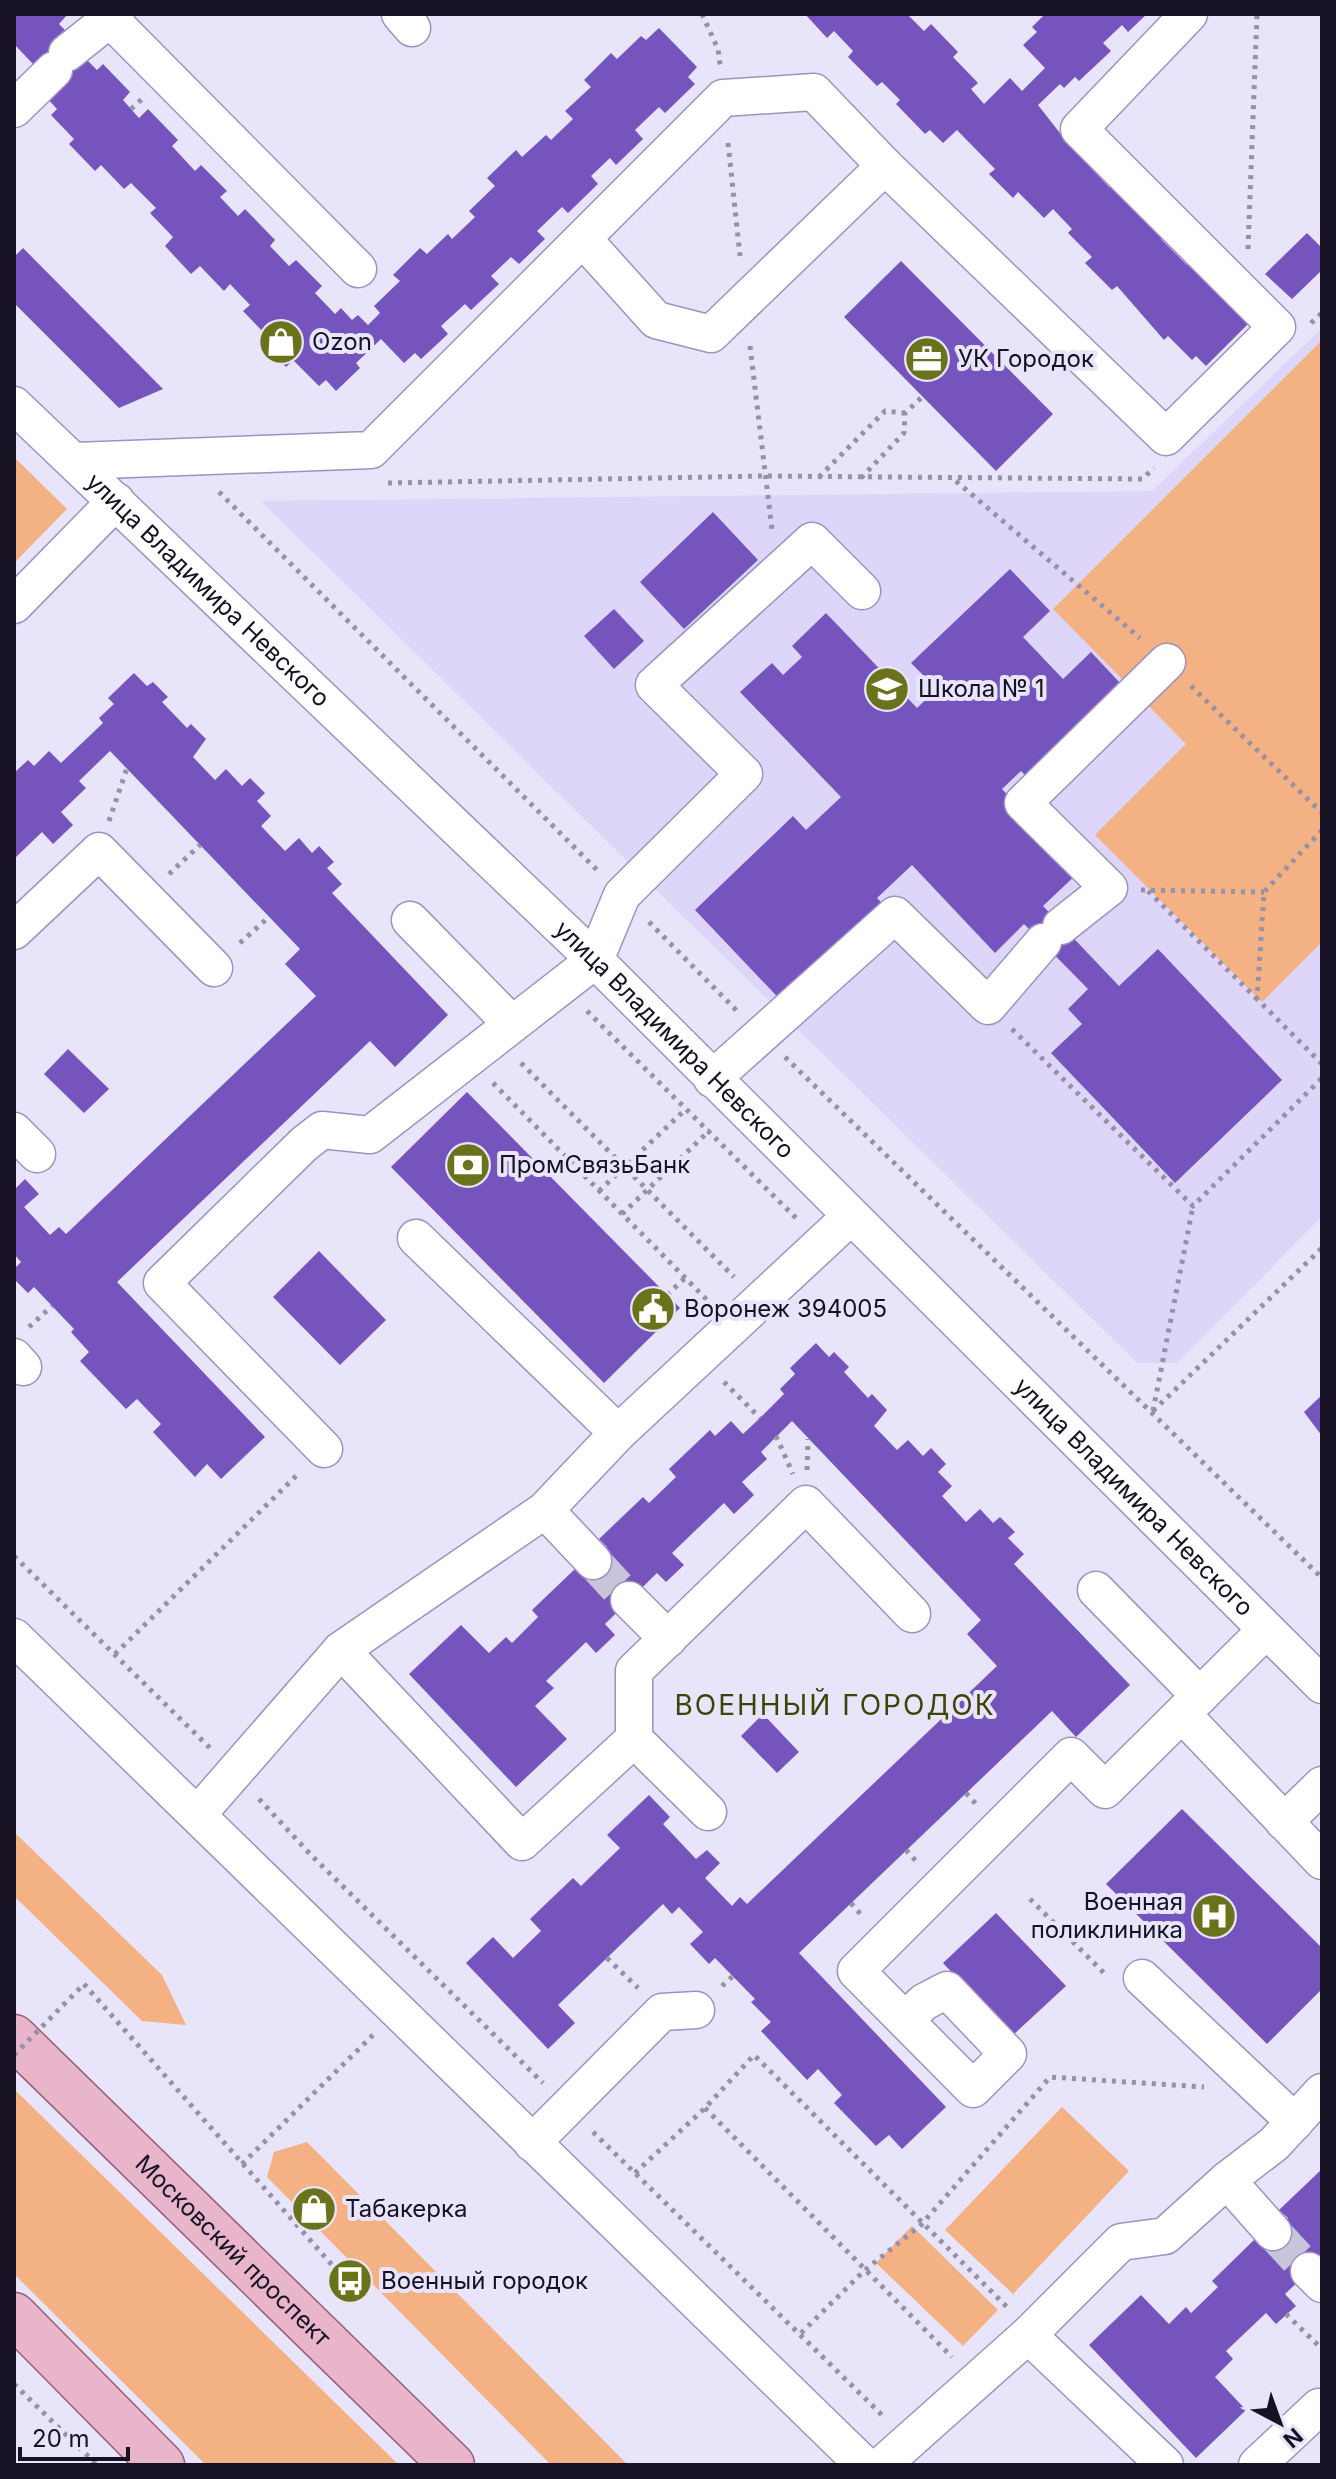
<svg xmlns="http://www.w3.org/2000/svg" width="1336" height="2479" font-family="Inter,sans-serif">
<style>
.built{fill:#ddd6f9}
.green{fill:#f4b184}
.building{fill:#7654be}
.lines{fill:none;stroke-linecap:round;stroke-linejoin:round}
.minor-tunnel{stroke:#c8c4d9;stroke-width:36;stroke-dasharray:36 18;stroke-linecap:butt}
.minor-casing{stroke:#9e92c3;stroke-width:39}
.major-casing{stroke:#965c78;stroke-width:47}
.path{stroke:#9692a5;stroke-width:5;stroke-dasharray:4 6;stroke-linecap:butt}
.minor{stroke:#fff;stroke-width:36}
.major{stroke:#e9b5ca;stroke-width:44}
.path-bridge{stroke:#9692a5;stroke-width:5;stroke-dasharray:4 6;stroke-linecap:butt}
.labels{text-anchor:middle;stroke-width:8;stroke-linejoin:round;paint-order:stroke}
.poi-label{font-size:24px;fill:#161224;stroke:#e8e4f9;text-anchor:start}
.street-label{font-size:24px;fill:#161224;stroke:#e8e4f9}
.quarter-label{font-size:28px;letter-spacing:2px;fill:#3e4405;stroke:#e8e4f9}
</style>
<rect width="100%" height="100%" fill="#e8e4f9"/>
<path class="built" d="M1322,328V1217L1177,1363H1137L261,501L1152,491Z"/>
<g class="green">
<path d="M1322,340V942L1262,1002L1095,835L1186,744L1053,609Z"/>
<path d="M14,457L67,509L14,563Z"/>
<path d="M14,1832L162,1975L186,2025L142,2021L14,1896Z"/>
<path d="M14,2089L399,2465H206L14,2274Z"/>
<path d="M1062,2107L1129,2171L1013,2294L945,2230Z"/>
<path d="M307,2142L628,2465H551L267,2177L274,2152Z"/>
<path d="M912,2226L998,2310L963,2346L876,2263Z"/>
</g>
<g class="building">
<path d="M14,14H68L59,24L65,30L55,40L79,66L86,59L97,70L103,64L130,92L123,100L139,118L148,109L178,140L172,146L195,171L201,165L227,191L220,197L238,216L245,209L275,240L270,246L289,266L296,260L322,286L315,293L335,314L341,308L352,320L358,315L368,325L380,313L374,306L400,281L393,275L420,248L427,254L448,234L452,239L475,217L469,211L495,186L487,178L516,150L522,157L546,135L551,140L573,119L565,111L591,87L584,80L611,53L617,59L641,36L646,40L659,28L697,67L688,77L695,84L665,113L659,107L635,130L643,139L616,165L610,158L591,176L598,184L568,213L562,207L537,231L545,239L519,264L511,257L491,276L499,284L471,310L465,304L441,326L448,334L421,359L415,353L404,363L381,339L356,363L360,368L336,391L326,380L319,386L293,360L286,367L262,342L267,336L243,311L250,305L230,284L224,291L200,266L191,274L165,246L173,237L150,213L156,208L131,183L124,189L101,165L95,171L69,144L74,139L51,115L57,109L46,97L63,81L41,57L33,64L14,44Z"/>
<path d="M805,14H907L924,31L931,24L958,52L953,57L978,83L971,89L984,104L1010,78L1022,91L1045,68L1023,45L1037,32L1032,27L1045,14H1147L1128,32L1122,25L1103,43L1111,51L1079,81L1075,77L1064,88L1060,84L1038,105L1063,137L1067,133L1096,163L1091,168L1109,187L1115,181L1166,234L1161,239L1187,265L1192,260L1242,312L1239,315L1248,324L1206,366L1196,356L1192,360L1168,336L1164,340L1117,286L1112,290L1085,263L1092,257L1068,233L1072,229L1053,209L1044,218L1018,192L1013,198L989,174L995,169L957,130L943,143L930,130L925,134L896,104L900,100L882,82L877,86L848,57L853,51L834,31L827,38Z"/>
<path d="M1307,233L1322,248V270L1292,299L1265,274Z"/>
<path d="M23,248L163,389L119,408L14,303V257Z"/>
<path d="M901,261L1053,414L996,471L844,317Z"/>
<path d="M713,512L758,560L684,629L640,582Z"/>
<path d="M1010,569L1050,611L1023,637L1063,679L1091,652L1135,699L1039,790L1021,771L1002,789L1080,871L1043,906L1119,986L1158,949L1282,1080L1175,1183L1051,1053L1082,1024L1068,1009L1088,989L1024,924L995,953L912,865L877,898L892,913L790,1010L695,910L793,816L806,830L841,797L740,692L772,663L783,675L802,657L792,646L826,613L917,708L937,689L911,663Z"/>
<path d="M614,609L644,641L614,669L584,636Z"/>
<path d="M134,673L147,686L153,682L168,697L162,702L187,728L191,724L206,739L193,757L215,780L226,769L242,786L250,778L265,793L257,801L271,816L261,826L285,851L299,838L312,853L319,846L334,862L327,868L342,884L332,893L448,1015L395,1067L370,1041L117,1282L265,1437L221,1479L207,1464L195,1477L153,1432L161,1424L137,1399L126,1409L80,1361L89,1352L71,1332L74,1329L34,1287L28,1293L14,1279V1269L21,1262L14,1254V1190L25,1179L39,1194L24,1207L50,1235L59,1227L66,1234L316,996L285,964L300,949L110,751L79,781L86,788L61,812L73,825L53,844L42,832L14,859V773L28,760L34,766L49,751L61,763L103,723L99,718L114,704L108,698Z"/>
<path d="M68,1049L109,1089L84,1113L44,1074Z"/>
<path d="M467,1092L680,1308L604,1383L391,1167Z"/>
<path d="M319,1251L386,1320L340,1365L273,1297Z"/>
<path d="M816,1343L829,1357L834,1352L849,1367L844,1372L868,1398L872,1394L887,1410L874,1426L897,1450L908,1440L923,1456L931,1448L946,1464L938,1472L952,1486L942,1496L966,1522L980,1509L993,1523L1000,1517L1015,1532L1008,1538L1024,1554L1014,1564L1130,1685L1076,1737L1052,1711L799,1953L946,2107L902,2149L889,2135L876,2146L834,2103L842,2095L818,2069L807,2080L761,2031L771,2022L751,2002L755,1999L715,1958L709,1964L690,1944L703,1932L679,1907L672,1914L663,1904L558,2005L575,2023L548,2049L466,1963L493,1937L513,1958L541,1931L530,1919L573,1878L581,1886L620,1848L607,1835L649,1795L670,1817L663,1824L696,1859L707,1850L720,1863L705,1878L732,1906L740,1897L747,1904L997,1666L967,1634L981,1620L792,1421L761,1452L767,1459L742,1482L754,1495L734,1514L724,1503L672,1553L684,1565L666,1582L657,1573L605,1624L615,1635L596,1653L586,1642L546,1681L554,1688L535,1706L567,1739L516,1787L409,1674L461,1625L489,1653L506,1637L512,1643L538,1617L532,1610L576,1568L581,1573L607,1547L599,1539L643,1497L649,1503L676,1477L669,1469L710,1430L715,1436L731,1421L743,1434L760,1418L784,1394L780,1389L795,1374L790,1368Z"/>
<path d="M1322,1395V1436L1304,1412Z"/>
<path d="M763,1714L799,1752L777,1773L741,1736Z"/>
<path d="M1182,1809L1322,1948V1989L1267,2044L1106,1884Z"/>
<path d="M996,1913L1066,1986L1012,2036L943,1963Z"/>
<path d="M1322,2169V2259L1285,2294L1296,2306L1276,2324L1266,2313L1226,2351L1233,2359L1215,2377L1246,2410L1196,2458L1089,2345L1141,2295L1169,2324L1186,2307L1191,2313L1218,2287L1212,2281L1255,2239L1260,2244L1288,2218L1279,2210Z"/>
</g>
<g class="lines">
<g class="minor-tunnel">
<path d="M593,1561L629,1600"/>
<path d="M1273,2232L1309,2271"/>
</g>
<g class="minor-casing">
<g id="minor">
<path d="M400,14L412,28"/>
<path d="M110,19L358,269"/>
<path d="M67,53L116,14"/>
<path d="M14,109L54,70"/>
<path d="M584,240L656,320L711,334L885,166"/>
<path id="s1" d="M14,405L595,960L1322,1685"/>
<path d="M76,461L371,450L723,98L814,92L885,166L1166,437L1277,327L1079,129L1189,14"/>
<path d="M14,605L116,501"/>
<path d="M410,920L511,1023"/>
<path d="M1061,926L1109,888L1023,803L1167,662"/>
<path d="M14,931L99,851L214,968"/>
<path d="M712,1079L895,915L988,1006L1043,942"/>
<path d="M14,1131L37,1154"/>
<path d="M416,1238L618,1433"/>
<path d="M14,1357L23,1367"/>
<path d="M324,1449L162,1283L304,1144L322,1130L370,1135L595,960L622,895L744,774L654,685L812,541L862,591"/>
<path d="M545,1510L593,1561"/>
<path d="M1096,1590L1200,1696"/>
<path d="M629,1600L668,1639"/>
<path d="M14,1637L864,2465"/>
<path d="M341,1650L522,1842L634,1739"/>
<path d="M1182,1714L1322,1861"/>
<path d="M708,1812L634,1739V1671L806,1504L912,1614"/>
<path d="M198,1814L341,1650L545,1510L618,1433L850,1217"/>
<path d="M1284,1822L1322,1785"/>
<path d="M1142,1978L1295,2122"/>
<path d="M905,2020L924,2002L947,1990L1008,2054L973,2089L856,1971L1071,1756L1105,1790L1265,1631"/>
<path d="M532,2143L662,2012L696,2010"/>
<path d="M1227,2180L1273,2232"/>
<path d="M1309,2271L1322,2284"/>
<path d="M1028,2335L1165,2465"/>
<path d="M882,2465L1028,2335L1121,2242L1165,2236L1227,2180L1274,2144L1322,2092"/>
<path d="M1257,2465L1319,2407L1322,2410"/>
</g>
</g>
<g class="major-casing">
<g id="major">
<path id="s2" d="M14,2037L452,2465"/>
<path d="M14,2315L162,2465"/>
</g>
</g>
<g class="path">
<path d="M702,14L718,49L720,65"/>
<path d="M131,109L142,99"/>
<path d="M728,143L740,256"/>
<path d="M1248,249L1257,14"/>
<path d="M1311,323L1322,313"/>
<path d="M750,346L772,530"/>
<path d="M819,477L885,411L905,413"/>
<path d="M861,478L904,433L905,413L922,397"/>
<path d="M956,481L1140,638"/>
<path d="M388,483L764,476L1142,479L1154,468"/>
<path d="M219,492L597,870"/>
<path d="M1191,686L1322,813"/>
<path d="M109,821L127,768"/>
<path d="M1322,830L1264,892L1257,999L1322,1064"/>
<path d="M169,874L200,845"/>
<path d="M1141,890L1264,892"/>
<path d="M1148,891L1257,999"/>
<path d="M649,922L738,1012"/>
<path d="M240,943L269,917"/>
<path d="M587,1011L796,1218"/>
<path d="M1012,1029L1193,1206L1322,1078"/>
<path d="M785,1057L1322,1578"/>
<path d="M521,1063L734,1277"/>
<path d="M493,1083L708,1301"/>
<path d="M599,1191L686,1109"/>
<path d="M622,1214L710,1130"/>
<path d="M667,1295L685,1278"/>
<path d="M29,1327L52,1306"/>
<path d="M724,1382L760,1418"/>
<path d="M1153,1411L1322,1248"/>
<path d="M1153,1411L1193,1206"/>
<path d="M776,1436L793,1474"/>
<path d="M807,1470L808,1439"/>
<path d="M14,1556L210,1748"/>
<path d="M115,1654L300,1472"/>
<path d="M966,1793L976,1804"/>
<path d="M259,1799L312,1856L543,2083"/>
<path d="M906,1850L916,1861"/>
<path d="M1030,1899L1107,1976"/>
<path d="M851,1903L863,1917"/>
<path d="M607,1958L638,1988"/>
<path d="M84,1984L333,2266"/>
<path d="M722,1986L733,1976"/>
<path d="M705,2108L952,2357"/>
<path d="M593,2132L883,2416"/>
<path d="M242,2164L373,2035"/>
<path d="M635,2173L705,2108L754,2055L1007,2307"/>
<path d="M1286,2314L1322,2349"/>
<path d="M801,2333L865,2270L921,2225L1050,2077L1204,2087"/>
<path d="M14,2384L97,2465"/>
</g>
<use href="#minor" class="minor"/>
<use href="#major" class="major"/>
<path class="path-bridge" d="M14,2055L84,1984"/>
</g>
<defs>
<g id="shop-disc" transform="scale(2.3)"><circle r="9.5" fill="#6a731c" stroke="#e8e4f9"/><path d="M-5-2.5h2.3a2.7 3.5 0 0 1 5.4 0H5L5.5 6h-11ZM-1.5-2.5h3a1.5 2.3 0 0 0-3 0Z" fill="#fff"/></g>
<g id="office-disc" transform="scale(2.3)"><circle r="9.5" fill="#6a731c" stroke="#e8e4f9"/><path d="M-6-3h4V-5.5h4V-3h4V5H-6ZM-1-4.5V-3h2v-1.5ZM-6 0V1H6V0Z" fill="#fff"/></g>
<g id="school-disc" transform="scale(2.3)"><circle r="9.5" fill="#6a731c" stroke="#e8e4f9"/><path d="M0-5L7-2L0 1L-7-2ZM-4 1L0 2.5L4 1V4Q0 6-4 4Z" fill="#fff"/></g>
<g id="bank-disc" transform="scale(2.3)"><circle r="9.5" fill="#6a731c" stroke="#e8e4f9"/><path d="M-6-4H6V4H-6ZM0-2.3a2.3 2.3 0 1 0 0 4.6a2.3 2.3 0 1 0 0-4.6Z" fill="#fff"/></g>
<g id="civic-disc" transform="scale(2.3)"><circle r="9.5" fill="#6a731c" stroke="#e8e4f9"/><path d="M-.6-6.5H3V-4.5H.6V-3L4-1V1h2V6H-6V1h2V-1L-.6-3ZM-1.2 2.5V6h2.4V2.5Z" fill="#fff"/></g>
<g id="hospital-disc" transform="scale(2.3)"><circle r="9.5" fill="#6a731c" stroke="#e8e4f9"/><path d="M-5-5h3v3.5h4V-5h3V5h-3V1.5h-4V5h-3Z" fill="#fff"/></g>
<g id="bus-disc" transform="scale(2.3)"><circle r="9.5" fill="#6a731c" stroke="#e8e4f9"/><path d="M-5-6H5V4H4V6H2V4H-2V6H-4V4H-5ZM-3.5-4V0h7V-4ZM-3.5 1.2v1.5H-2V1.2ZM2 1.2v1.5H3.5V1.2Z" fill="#fff"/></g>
</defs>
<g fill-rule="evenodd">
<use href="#shop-disc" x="281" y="342"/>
<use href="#office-disc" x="927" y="359"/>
<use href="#school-disc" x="887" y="689"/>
<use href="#bank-disc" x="468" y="1165"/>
<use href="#civic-disc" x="653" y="1309"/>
<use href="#hospital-disc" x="1214" y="1916"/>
<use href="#shop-disc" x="314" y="2209"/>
<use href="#bus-disc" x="350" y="2281"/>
</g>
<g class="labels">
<g class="poi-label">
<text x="312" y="350">Ozon</text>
<text x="958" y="367">УК Городок</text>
<text x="918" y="697">Школа № 1</text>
<text x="499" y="1173">ПромСвязьБанк</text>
<text x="684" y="1317">Воронеж 394005</text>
<text x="1183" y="1910" text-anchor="end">Военная<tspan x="1183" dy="28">поликлиника</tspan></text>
<text x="345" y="2217">Табакерка</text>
<text x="381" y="2289">Военный городок</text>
</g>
<g class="street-label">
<text dy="8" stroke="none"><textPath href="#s1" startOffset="268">улица Владимира Невского</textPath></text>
<text dy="8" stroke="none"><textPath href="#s1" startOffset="916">улица Владимира Невского</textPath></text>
<text dy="8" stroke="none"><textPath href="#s1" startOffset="1564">улица Владимира Невского</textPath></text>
<text dy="8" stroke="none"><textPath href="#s2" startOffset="306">Московский проспект</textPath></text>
</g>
<g class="quarter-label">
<text x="835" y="1715">ВОЕННЫЙ ГОРОДОК</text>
</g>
</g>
<rect width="1336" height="2479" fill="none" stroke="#161224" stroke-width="32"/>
<g transform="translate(1280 2423) rotate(139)" stroke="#e8e4f9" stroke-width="6" paint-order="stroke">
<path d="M0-6L14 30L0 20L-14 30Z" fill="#161224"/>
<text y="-12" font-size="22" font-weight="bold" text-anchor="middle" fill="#161224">N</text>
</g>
<path d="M20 2447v12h108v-12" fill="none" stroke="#161224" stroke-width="4"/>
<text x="32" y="2447" font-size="24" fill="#161224" stroke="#e8e4f9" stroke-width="6" paint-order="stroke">20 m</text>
</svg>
